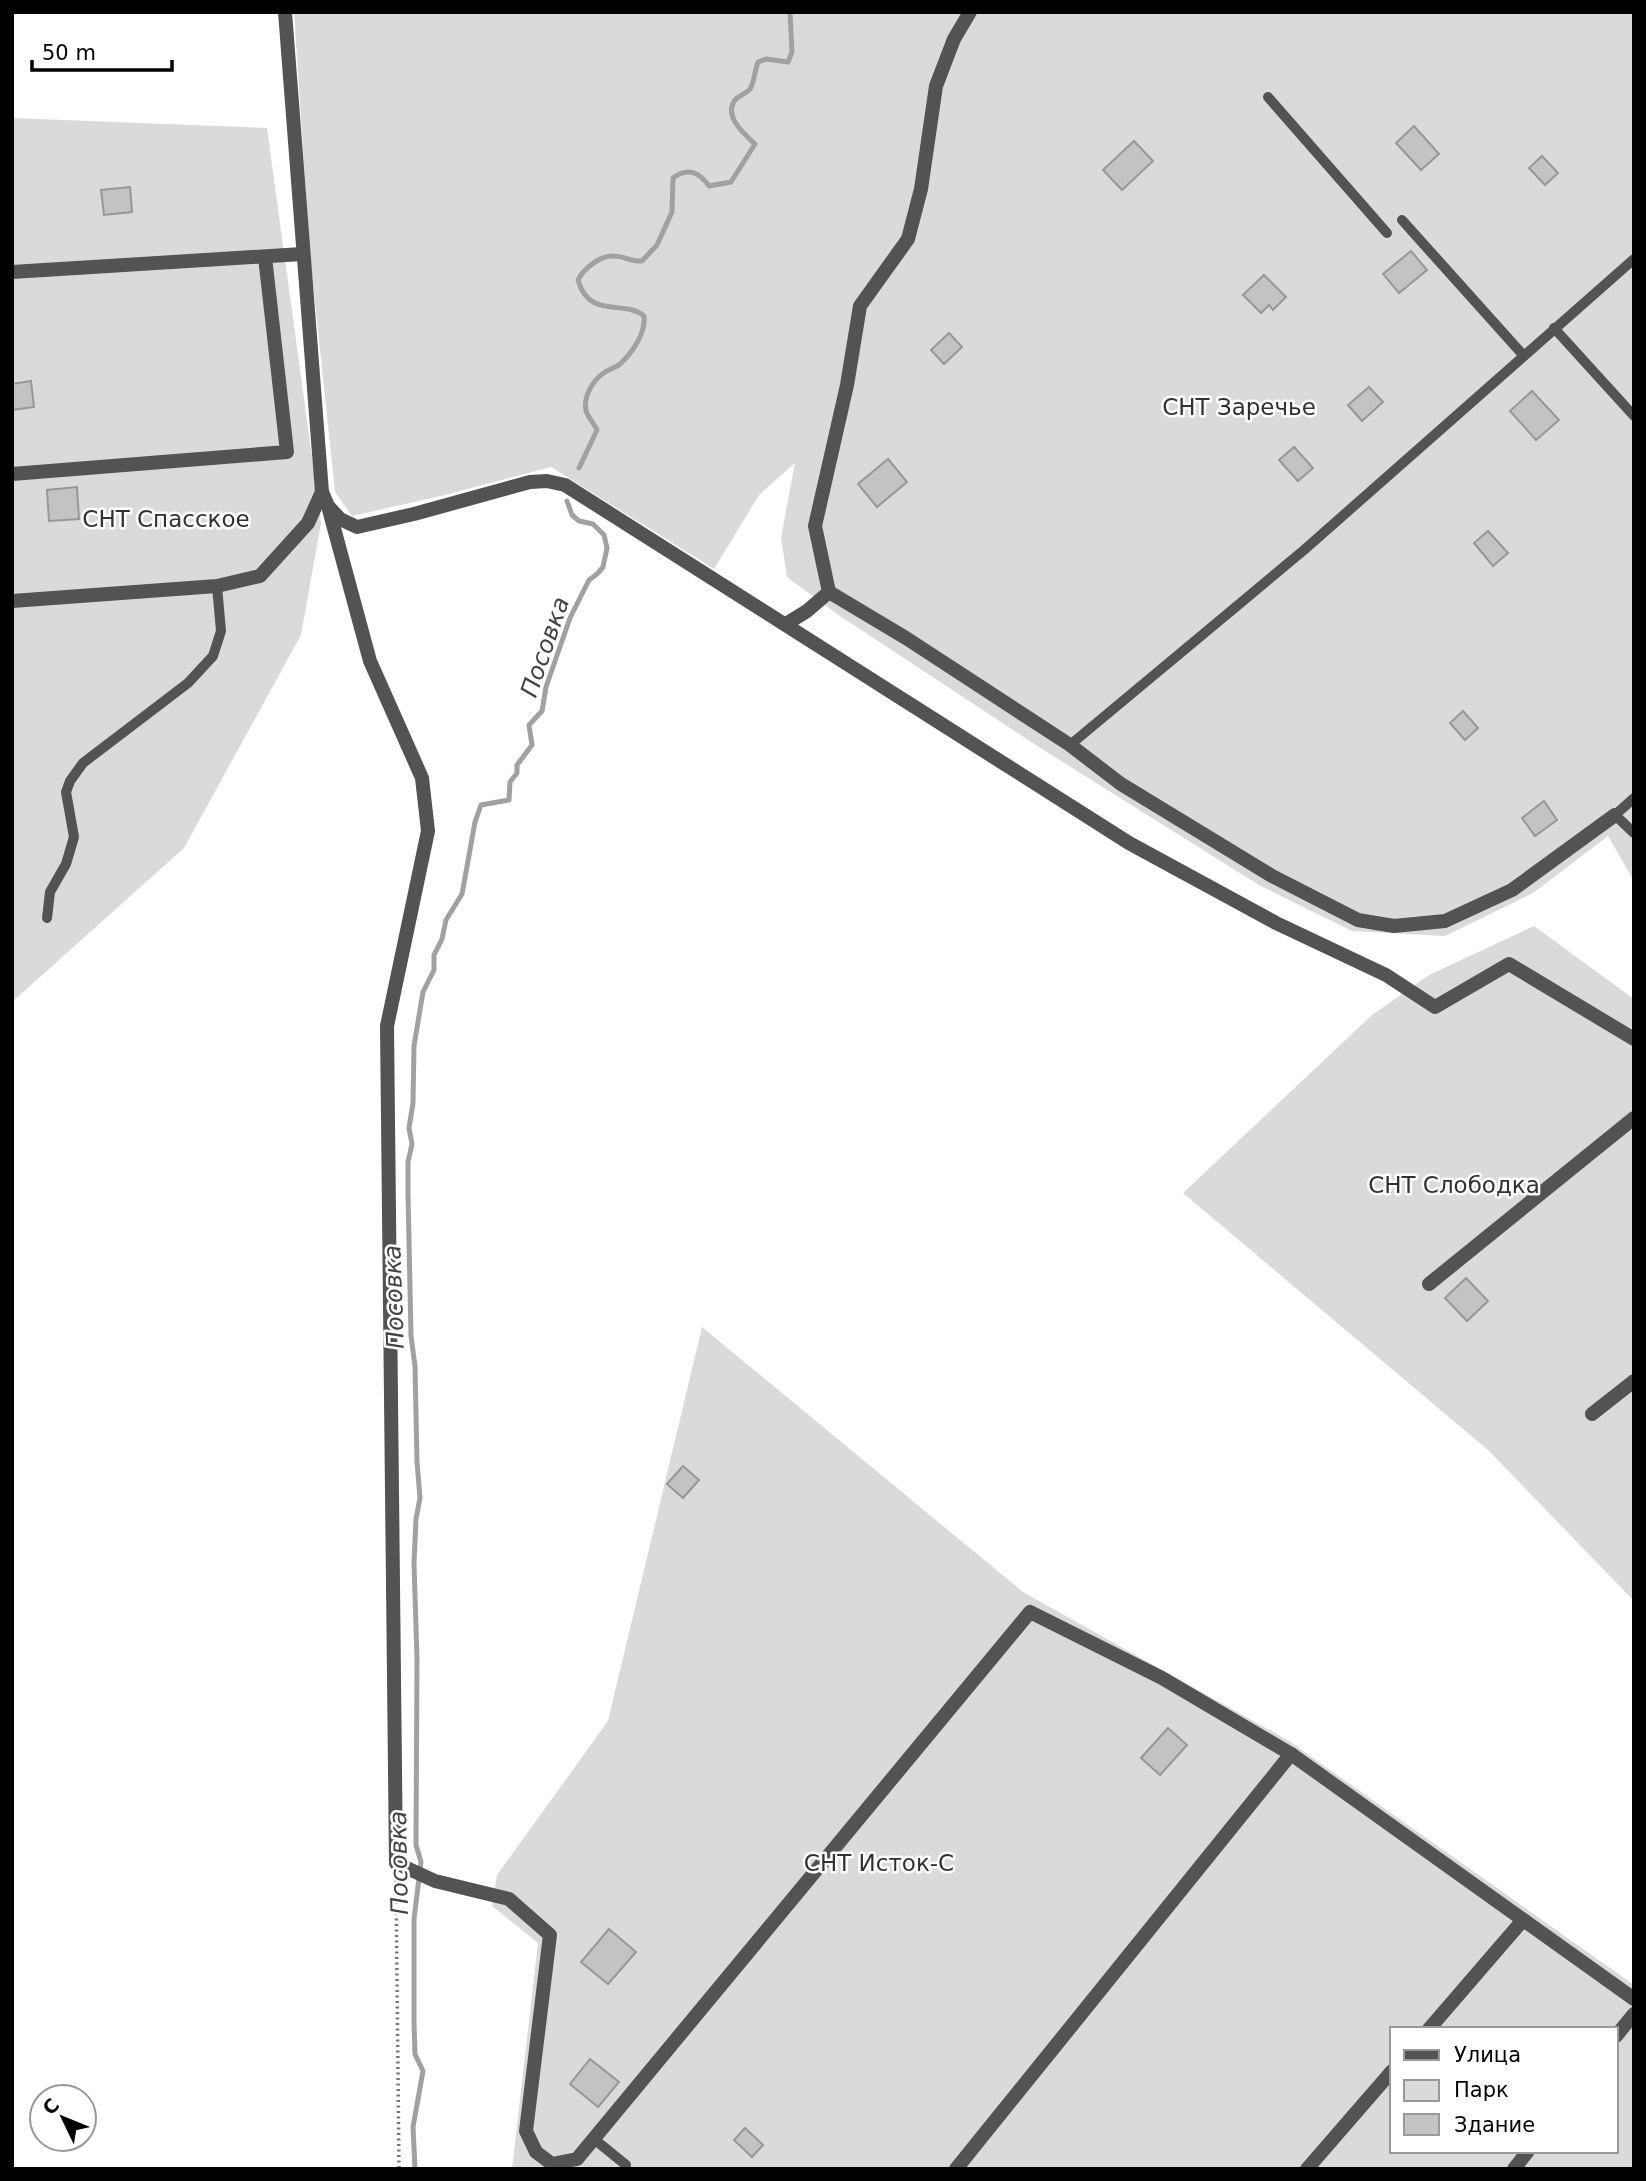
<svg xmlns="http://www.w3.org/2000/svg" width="1646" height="2181" font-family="'DejaVu Sans',sans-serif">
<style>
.green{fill:#dadada;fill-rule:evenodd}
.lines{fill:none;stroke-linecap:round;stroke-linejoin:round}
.stream{stroke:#a1a1a1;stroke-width:5}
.building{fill:#c3c3c3;stroke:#979797;stroke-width:2}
.path{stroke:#757575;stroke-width:3.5;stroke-dasharray:2 3.5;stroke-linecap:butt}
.service{stroke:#535353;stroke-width:10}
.minor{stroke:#535353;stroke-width:14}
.labels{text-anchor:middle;stroke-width:5;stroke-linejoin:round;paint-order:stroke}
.park-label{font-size:23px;fill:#313131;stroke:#fff}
.water-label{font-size:24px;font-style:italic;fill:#424242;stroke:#fff}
</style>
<rect width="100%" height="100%" fill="#fff"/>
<g class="green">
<path d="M294,12H1634V881L1608,836L1533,893L1445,936L1352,931L1259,885L1042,749L837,614L787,577L781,538L795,463L759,495L714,569L551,467L445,495L352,516L335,492L310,255Z"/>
<path d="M12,118L267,128L321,523L301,635L184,848L12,1002Z"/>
<path d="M1534,926L1634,999V1601L1488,1450L1183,1193L1372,1015L1429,975Z"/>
<path d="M702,1327L1023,1592L1289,1741L1634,1985V2169H512L538,1943L492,1906L497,1875L608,1721ZM1392,2029H1616V2151H1392Z"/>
</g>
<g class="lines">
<g class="stream">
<path d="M579,468L597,430C594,424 588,417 586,411C583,396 593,380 605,372C610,369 615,368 620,364C632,353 646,333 644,316C625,299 589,320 578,280C584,268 601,255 614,256C624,256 631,262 642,261L657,245L672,212L673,178C688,167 699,172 709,186L731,182L755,144C744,134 722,115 736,99C740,95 747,93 750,89C754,83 755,70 758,62L766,59L788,62L792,52L790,12"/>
<path d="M415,2169L413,2127L423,2071L415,2054L414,2023V1919L421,1862L416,1845L417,1659L414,1563L416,1519L420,1498L417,1462L415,1366L411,1336L408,1194V1162L412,1144L409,1128L413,1103L414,1046L423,992L434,970V955L442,939L446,920L462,894L475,822L481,805L509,800L510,782L517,773V765L532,745L529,725L542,711L546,687L570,618L589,580L597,574L603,567L607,548L604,535L593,524L579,521L572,515L567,501"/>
</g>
</g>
<g class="building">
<path d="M1414,126L1439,154L1421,170L1396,143Z"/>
<path d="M1134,141L1153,161L1122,190L1103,170Z"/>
<path d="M1542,156L1558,173L1545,185L1529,168Z"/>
<path d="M130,187L132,212L104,215L101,190Z"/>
<path d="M1411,251L1427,270L1399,293L1383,274Z"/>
<path d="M1264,275L1286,297L1273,310L1269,305L1261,313L1243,295Z"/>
<path d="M949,333L962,347L944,364L931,350Z"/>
<path d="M31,381L34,407L12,410V384Z"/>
<path d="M1369,387L1383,402L1362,421L1348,405Z"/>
<path d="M1532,391L1559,420L1536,440L1510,411Z"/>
<path d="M1294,447L1313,468L1298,481L1279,460Z"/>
<path d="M888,459L907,482L877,507L858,484Z"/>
<path d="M77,487L79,519L49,521L47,490Z"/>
<path d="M1488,531L1508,553L1493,566L1474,543Z"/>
<path d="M1463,711L1478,728L1465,740L1450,723Z"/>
<path d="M1544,801L1557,820L1535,836L1522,818Z"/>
<path d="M1466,1278L1488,1301L1467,1321L1445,1298Z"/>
<path d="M683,1466L699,1480L683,1498L667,1484Z"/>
<path d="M1168,1728L1187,1745L1160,1775L1141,1758Z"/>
<path d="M609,1929L636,1952L608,1984L581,1962Z"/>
<path d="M590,2059L619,2082L598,2107L570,2084Z"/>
<path d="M745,2128L763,2145L752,2157L734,2140Z"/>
</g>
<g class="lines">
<path class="path" d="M396,1880L399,2169"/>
<g class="service">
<path d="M1268,97L1387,233"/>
<path d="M1402,220L1523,355"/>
<path d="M1554,328L1634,416"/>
<path d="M1070,745L1304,550L1634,259"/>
<path d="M1634,798L1615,815L1634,833"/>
<path d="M47,918L50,892L66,864L74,837L66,792L70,781L83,763L188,683L213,656L221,631L217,586"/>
<path d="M594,2139L626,2165"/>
</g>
<g class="minor">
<path d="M285,12L322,492L328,506L340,519L357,527L414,514L530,482L547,481L565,485L1129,843L1276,923L1386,975L1435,1007L1509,964L1634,1039"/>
<path d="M12,272L302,254"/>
<path d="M12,474L287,452L265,257"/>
<path d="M328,506L370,661L422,778L428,831L387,1026L396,1863L435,1881L509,1899L550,1935L526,2131L536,2152L552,2164L577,2159L1030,1612L1162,1678L1291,1754L1634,1999"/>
<path d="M829,592L815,526L847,385L860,306L908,239L921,189L936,86L954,39L970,12"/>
<path d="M12,601L217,586L260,576L308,523L322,492"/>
<path d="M786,624L807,611L829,592L906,638L1070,745L1121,784L1272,876L1358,920L1394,926L1445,921L1512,890L1615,815"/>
<path d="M1429,1284L1634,1118"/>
<path d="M1592,1414L1634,1381"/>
<path d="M1429,2029L1523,1920"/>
<path d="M1616,2036L1634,2014"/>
<path d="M956,2169L1291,1754"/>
<path d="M1307,2169L1392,2071"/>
<path d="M1514,2169L1528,2151"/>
</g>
</g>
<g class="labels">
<g class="park-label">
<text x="1239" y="415">СНТ Заречье</text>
<text x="166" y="527">СНТ Спасское</text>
<text x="1454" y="1193">СНТ Слободка</text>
<text x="879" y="1871">СНТ Исток-С</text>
</g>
<g class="water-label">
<text transform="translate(545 647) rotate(-71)" y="8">Посовка</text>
<text transform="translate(394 1297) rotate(-92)" y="8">Посовка</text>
<text transform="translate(399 1863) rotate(-91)" y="8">Посовка</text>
</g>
</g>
<rect width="1646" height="2181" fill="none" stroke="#000000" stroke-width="28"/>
<rect x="1390" y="2027" width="228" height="126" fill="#ffffff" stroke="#999999" stroke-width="2"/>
<rect x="1404" y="2050" width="35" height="10" fill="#535353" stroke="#999999" stroke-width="2"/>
<text x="1454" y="2062" font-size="21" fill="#000000">Улица</text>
<rect x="1404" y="2080" width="35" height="21" fill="#dadada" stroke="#999999" stroke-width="2"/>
<text x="1454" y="2097" font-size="21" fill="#000000">Парк</text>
<rect x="1404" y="2114" width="35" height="21" fill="#c3c3c3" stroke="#999999" stroke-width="2"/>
<text x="1454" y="2132" font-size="21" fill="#000000">Здание</text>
<g transform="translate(63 2118) rotate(313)"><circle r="33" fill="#ffffff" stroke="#999999" stroke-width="2"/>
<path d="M0-5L12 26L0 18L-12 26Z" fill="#000000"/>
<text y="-10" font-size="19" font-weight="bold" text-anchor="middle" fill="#000000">С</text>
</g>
<path d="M32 60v10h140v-10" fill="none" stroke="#000000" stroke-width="3.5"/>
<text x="42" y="60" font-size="21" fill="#000000" stroke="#ffffff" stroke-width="5" paint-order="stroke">50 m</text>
</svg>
